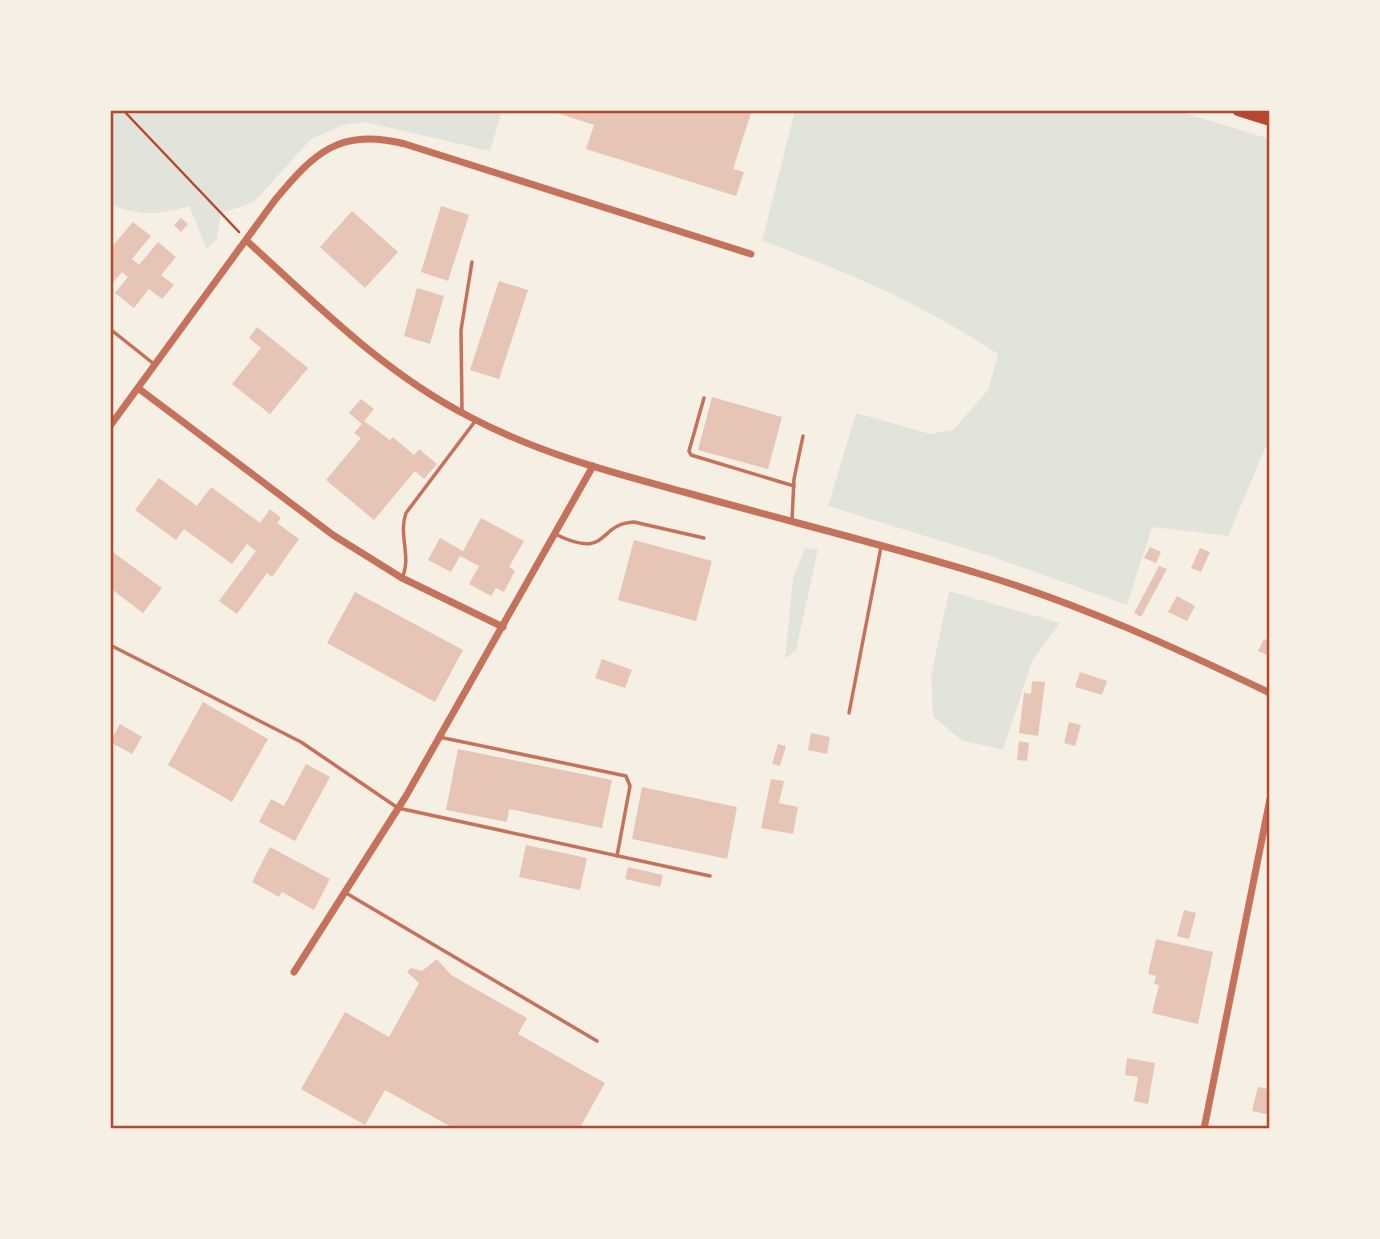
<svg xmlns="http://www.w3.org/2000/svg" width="1380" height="1239" font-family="'Asap Condensed',sans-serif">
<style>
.green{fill:#e2e4dc}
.building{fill:#e6c5b7}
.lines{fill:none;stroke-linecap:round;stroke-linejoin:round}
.path{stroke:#b5482f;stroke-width:2.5}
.service{stroke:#c5725c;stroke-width:3.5}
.minor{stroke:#c5725c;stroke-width:7}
.trunk{stroke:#b5482f;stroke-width:12}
.neatline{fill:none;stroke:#b5482f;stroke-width:2.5}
</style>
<rect width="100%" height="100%" fill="#f6efe4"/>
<g class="green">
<path d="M110,110H502L490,151L365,122L343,125L311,139L254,202L221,213L217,239L207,249L189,206C161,215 139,217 110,204Z"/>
<path d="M795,110H1175L1270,139V437L1228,536L1152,527L1127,605L993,557L828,506L856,413L930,434L953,430L988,390L998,354C924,305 845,270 762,241Z"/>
<path d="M805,548L818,550L796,650L785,659L793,578Z"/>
<path d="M949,591L1060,623L1032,661L1003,750L961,740L933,716L931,676Z"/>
</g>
<g class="building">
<path d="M548,110H752L733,169L744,172L736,196L586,149L594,125Z"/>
<path d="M441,206L469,215L448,281L421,272Z"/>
<path d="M352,211L398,252L365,288L320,247Z"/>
<path d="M181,218L188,224L181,232L174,225Z"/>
<path d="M133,222L151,236L132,259L139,265L158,242L176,257L161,275L174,285L162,299L149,289L134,308L115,293L128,277L122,272L110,286V249Z"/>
<path d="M499,281L528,290L499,379L470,370Z"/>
<path d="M417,288L444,296L430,344L404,336Z"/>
<path d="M257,327L308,368L270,414L232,384L261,348L249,338Z"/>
<path d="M712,397L782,417L768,469L698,450Z"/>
<path d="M361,399L374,409L364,421L390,440L393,437L414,455L419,449L437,464L424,479L415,471L374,520L326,480L361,438L354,433L362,424L349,413Z"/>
<path d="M159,478L197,506L211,487L260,523L270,509L281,518L277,523L299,539L272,577L267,573L237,614L219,601L256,551L247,544L232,564L184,529L176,540L135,510Z"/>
<path d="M481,518L524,541L509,567L515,571L504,592L496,588L491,596L469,584L479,566L460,556L451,572L428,560L440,538L463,551Z"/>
<path d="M634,540L712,561L696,621L618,600Z"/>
<path d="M1150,547L1161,552L1156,563L1144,558Z"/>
<path d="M1200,548L1210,552L1201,572L1191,568Z"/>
<path d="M110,550L162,588L143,613L110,588Z"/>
<path d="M1159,566L1167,569L1141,617L1134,613Z"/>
<path d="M355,592L463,650L435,702L327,643Z"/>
<path d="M1177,596L1195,606L1187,621L1168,612Z"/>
<path d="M1264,639L1270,642V656L1258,651Z"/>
<path d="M602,659L632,670L625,688L595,678Z"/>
<path d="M1080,672L1107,681L1102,695L1075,687Z"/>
<path d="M1032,681L1045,682L1038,736L1019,733L1024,693L1031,694Z"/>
<path d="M203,702L268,739L232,802L168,765Z"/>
<path d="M1069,722L1081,725L1075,746L1064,743Z"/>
<path d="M120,724L142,737L132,754L110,742Z"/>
<path d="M811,733L830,737L827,754L808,750Z"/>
<path d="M1019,741L1029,743L1027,761L1017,760Z"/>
<path d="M778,744L786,746L780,766L772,764Z"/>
<path d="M458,749L612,780L602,828L509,809L507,822L446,810Z"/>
<path d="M306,764L330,777L295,841L259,822L271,799L284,806Z"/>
<path d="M771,779L784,781L779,803L798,807L793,834L761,828Z"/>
<path d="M642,787L737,807L727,859L632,839Z"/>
<path d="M526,845L587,858L580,890L519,877Z"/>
<path d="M270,847L330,879L314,910L282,892L279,897L252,882Z"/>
<path d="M628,867L663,875L660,887L625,879Z"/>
<path d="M1184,910L1196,913L1189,939L1177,936Z"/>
<path d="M1156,939L1213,952L1198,1024L1152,1013L1159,985L1154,984L1156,976L1148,974Z"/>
<path d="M437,959L451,975L527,1018L518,1034L605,1083L579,1129H455L385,1090L365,1125L301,1089L345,1012L389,1037L419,983L407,972L411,968L422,971Z"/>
<path d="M1127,1058L1155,1063L1148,1104L1134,1101L1138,1077L1125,1075Z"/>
<path d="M1258,1087L1270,1089V1115L1252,1111Z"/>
</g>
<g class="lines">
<path class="path" d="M123,110L239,232"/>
<g class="service">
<path d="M110,329L154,364"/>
<path d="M704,398L689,451L691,455L794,486"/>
<path d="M462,411L461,330L472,262"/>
<path d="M792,520L794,479L803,436"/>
<path d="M555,534C610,561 596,524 634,522L704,538"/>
<path d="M402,578C412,557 398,535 406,513L476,420"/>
<path d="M110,645L301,742L398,808L710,876"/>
<path d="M849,713L881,547"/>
<path d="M439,737L626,776L630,786L617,856"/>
<path d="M346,893L597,1041"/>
</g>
<g class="minor">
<path d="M247,241C316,304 385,374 470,417C538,453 610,472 684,492C783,520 882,544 980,574C1080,604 1176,648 1270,693"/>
<path d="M138,388L333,535L402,578L503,627"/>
<path d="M110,426L275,200C315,152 339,128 405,144L751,254"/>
<path d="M294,972L406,796L593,466"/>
<path d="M1204,1129L1270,799"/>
</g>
<path class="trunk" d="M1238,110L1270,120"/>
</g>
<rect width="1380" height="1239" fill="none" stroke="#f6efe4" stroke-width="224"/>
<rect x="112" y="112" width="1156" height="1015" class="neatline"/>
</svg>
